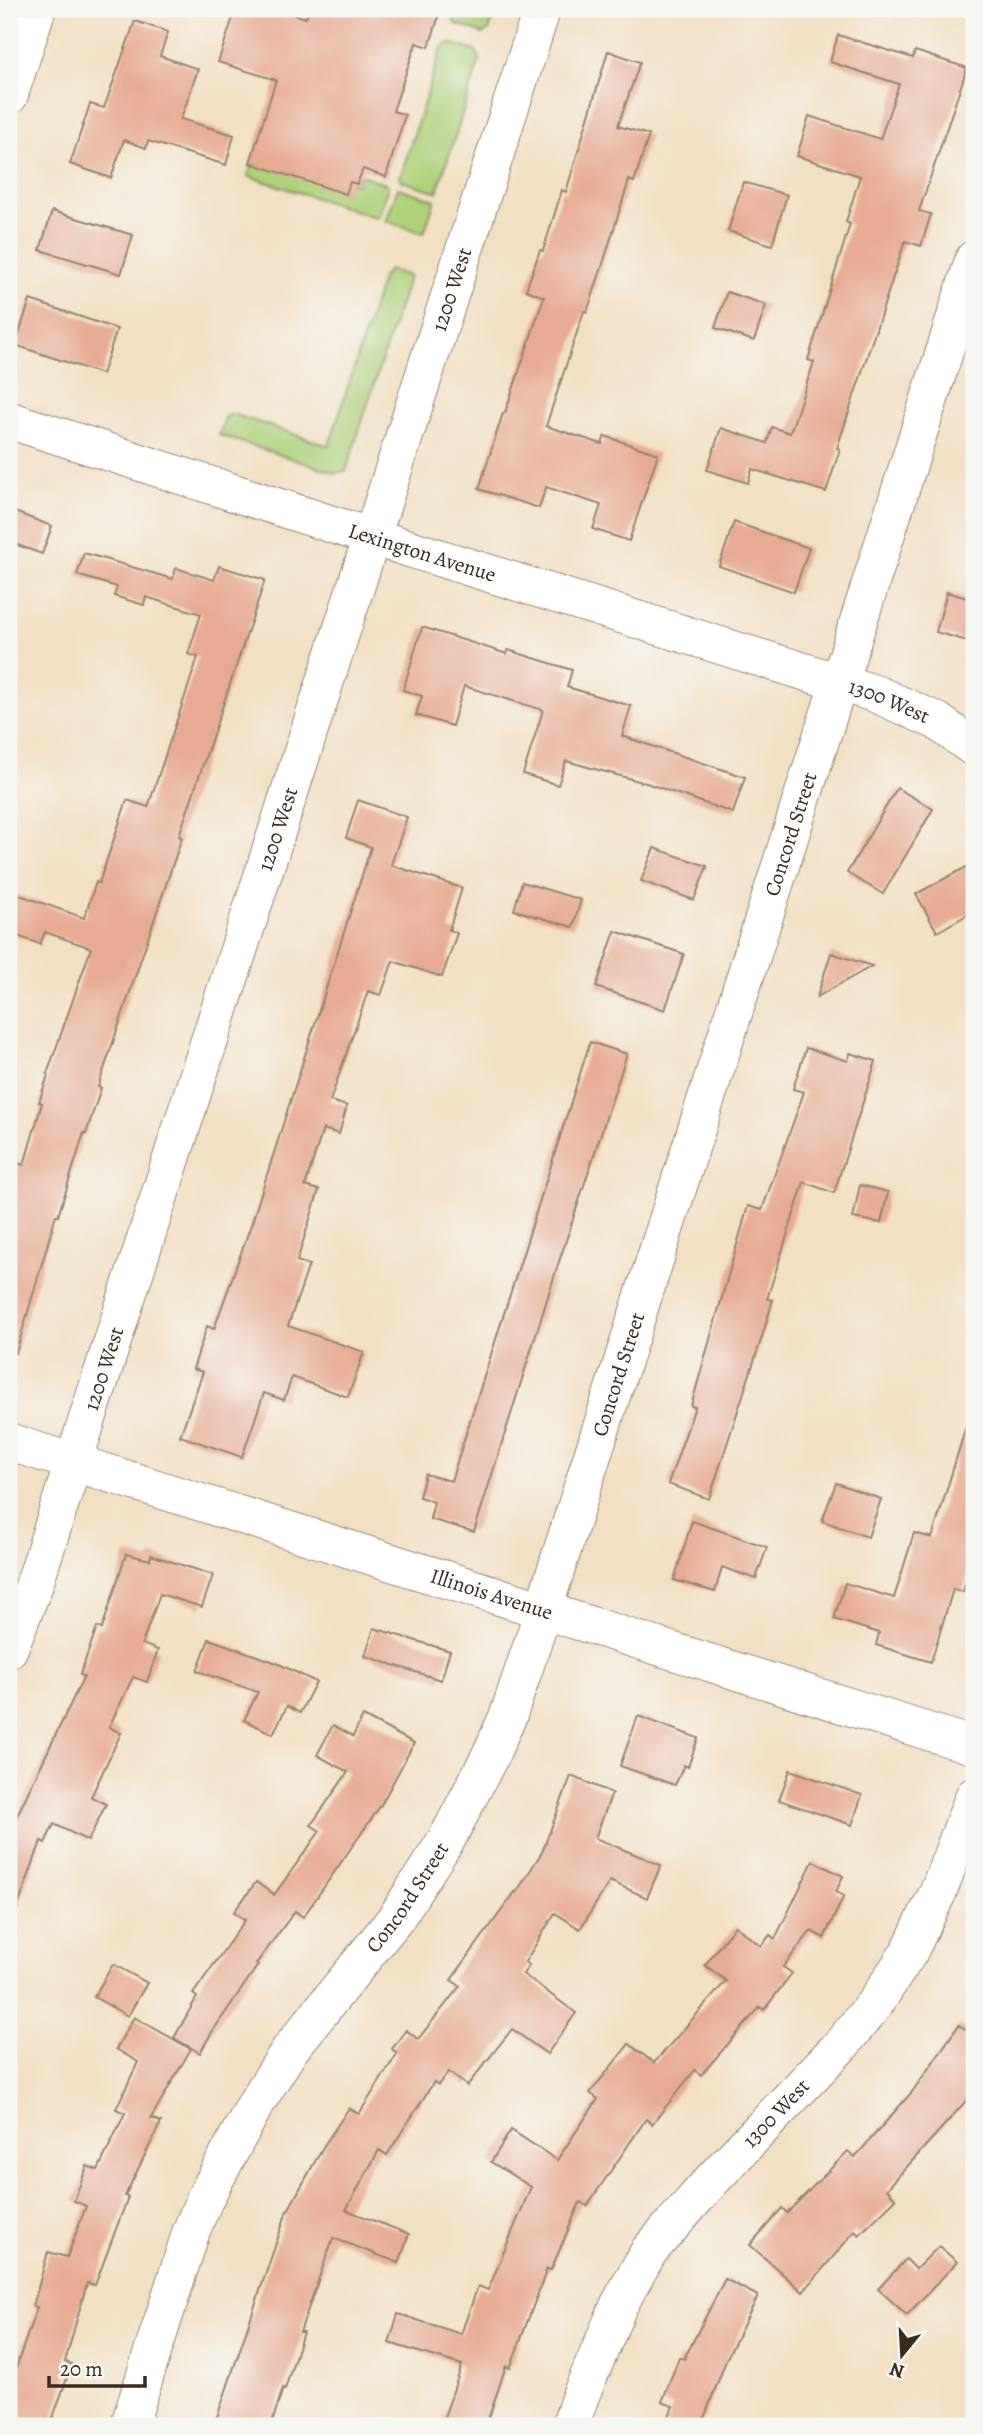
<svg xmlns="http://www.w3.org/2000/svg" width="983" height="2435" font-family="Alegreya,serif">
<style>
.green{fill:#afd17a;stroke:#757e4c;stroke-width:2}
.building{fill:#e7ab93}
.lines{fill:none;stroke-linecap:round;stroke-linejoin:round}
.minor-casing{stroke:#968571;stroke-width:39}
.minor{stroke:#fff;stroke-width:37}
.labels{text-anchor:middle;stroke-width:5;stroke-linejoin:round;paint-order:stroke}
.street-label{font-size:21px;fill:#3b2a1e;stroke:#f6f6f2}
</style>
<rect width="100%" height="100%" fill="#f6f6f2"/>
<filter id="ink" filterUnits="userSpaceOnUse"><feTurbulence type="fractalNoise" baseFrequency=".0143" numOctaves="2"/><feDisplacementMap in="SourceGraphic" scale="14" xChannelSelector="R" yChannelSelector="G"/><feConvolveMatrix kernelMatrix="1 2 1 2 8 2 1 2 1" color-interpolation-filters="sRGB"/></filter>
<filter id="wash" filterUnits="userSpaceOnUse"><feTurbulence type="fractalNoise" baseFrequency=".00686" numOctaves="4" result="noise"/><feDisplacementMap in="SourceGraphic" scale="28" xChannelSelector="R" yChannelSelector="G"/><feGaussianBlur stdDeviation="1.57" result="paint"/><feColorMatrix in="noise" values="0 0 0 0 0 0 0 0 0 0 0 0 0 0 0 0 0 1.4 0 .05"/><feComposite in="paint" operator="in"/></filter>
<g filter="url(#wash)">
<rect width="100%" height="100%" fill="#f2e0c4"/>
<g class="green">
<path d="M454,9H496L489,30L483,34L454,23Z"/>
<path d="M450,43L476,51L480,59L437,192L402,181L400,178L442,47Z"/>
<path d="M252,164L357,184L361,175L387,184L388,187L378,218L248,176Z"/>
<path d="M398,188L435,200L424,233L386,221Z"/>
<path d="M389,270L409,276L346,471L336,473L219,435L226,416L233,414L329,446L383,276Z"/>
</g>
<g id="blocks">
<g class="building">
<path d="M236,9H277L306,18L309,9H441L429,47L416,43L393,111L405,115L386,177L363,169L357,184L350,182L346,194L250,163L276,80L218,62Z"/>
<path d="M135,21L168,32L160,56L198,69L181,119L234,135L226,165L148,141L146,148L124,140L111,178L70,164L90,104L104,108Z"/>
<path d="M838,35L913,58L915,51L967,68L919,211L931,214L921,246L905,241L837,448L840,449L826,492L752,469L748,483L707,470L721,428L767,443L772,427L790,433L814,362L808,360L850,224L846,222L860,176L797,156L809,116L880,139L899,84L830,62Z"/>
<path d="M608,51L640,62L618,126L649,135L634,182L629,180L603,264L587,312L584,311L546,426L602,444L605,436L658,454L629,541L593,529L601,505L546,487L539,508L479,489L503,413H505L544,297L526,290L540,250L543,251L562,190L566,192Z"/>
<path d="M743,182L787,195L772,245L728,231Z"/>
<path d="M52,211L133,235L121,274L40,250Z"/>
<path d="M727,292L766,305L754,341L715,328Z"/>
<path d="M30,300L117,329L102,374L15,345Z"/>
<path d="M9,510L52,526L42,554L9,542Z"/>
<path d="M734,522L809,548L794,592L719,566Z"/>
<path d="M84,553L173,579L176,568L214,580L219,566L265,580L179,836L182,837L98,1087L101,1088L86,1134L84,1133L58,1216L56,1215L16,1353L9,1352V1160L24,1165L42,1103L39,1102L48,1075L47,1074L91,948L45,932L40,944L9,933V916L17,894L84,918L96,882L99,883L127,800L148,807L198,657L188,654L201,614L146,597L144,605L114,596L117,587L77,575Z"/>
<path d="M947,592L974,600V643L936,632Z"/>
<path d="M422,627L507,654L508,650L572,670L567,687L631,706L622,736L745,777L733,813L646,783L566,761L558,785L523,774L543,710L464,686L452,726L416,715L422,696L403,690Z"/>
<path d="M897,788L933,809L883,894L847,873Z"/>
<path d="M358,800L407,817L391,865L462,888L449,930L457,933L442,977L393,961L381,995L368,991L330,1101L347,1106L339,1134L323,1129L305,1186L319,1190L297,1261L309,1265L288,1326L364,1352L348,1397L292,1377L284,1400L264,1393L242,1457L180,1436L203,1372L193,1369L207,1326L214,1329L252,1222L371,847L346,838Z"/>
<path d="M654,848L707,866L694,900L641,881Z"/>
<path d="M974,863V911L937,932L916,894Z"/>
<path d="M522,882L581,900L573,927L514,910Z"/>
<path d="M615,931L684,954L665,1010L596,987Z"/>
<path d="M831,953L872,966L817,997Z"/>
<path d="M590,1042L627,1054L554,1277L474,1532L430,1519L434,1502L419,1497L425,1474L451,1481Z"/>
<path d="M806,1048L848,1061L850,1053L876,1061L834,1193L804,1182L767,1299L773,1300L761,1340L709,1499L668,1484L695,1407L691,1406L748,1206L762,1210L804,1092L793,1089Z"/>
<path d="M860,1185L888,1192L881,1223L853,1218Z"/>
<path d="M968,1420L974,1421V1554L963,1592L953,1589L931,1662L876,1645L879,1633L834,1619L845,1583L894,1598L914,1533L932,1538Z"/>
<path d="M836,1483L881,1499L868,1537L822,1521Z"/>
<path d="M692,1521L767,1547L756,1579L722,1567L715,1592L674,1580Z"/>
<path d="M126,1554L150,1560L151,1555L213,1575L202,1607L160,1594L142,1644L158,1650L147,1682L133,1677L109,1727L121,1733L91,1797L106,1804L88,1841L54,1824L45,1843L41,1841L12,1923L9,1922V1832L84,1676L80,1675L97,1627L102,1629Z"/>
<path d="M374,1628L450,1651L441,1680L365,1656Z"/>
<path d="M209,1639L277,1663L316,1682L300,1713L287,1706L273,1734L244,1720L258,1692L197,1671Z"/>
<path d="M363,1716L414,1743L381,1805L303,1917L295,1911L256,1964L258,1965L212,2032L200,2053L174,2038L197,1997L193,1994L245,1920L234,1912L256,1882L274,1895L320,1831L311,1825L348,1772L317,1755L333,1725L353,1736Z"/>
<path d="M638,1716L698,1738L688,1767L684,1765L675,1785L620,1766Z"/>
<path d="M790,1770L862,1795L852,1825L779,1800Z"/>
<path d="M571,1776L612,1793L595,1838L661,1865L647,1898L610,1881L580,1929L555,1913L525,1962L529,1965L523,1974L576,2013L547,2054L512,2029L467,2086L449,2072L438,2085L434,2082L387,2155L379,2150L346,2210L409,2234L399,2263L333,2238L300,2332H303L285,2389L283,2388L271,2426H214L286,2214L323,2147L349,2108L359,2114L397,2054L392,2049L406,2030L418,2039L460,1986L451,1980L515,1892L516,1893L542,1852Z"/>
<path d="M813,1861L843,1876L836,1892L844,1896L824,1938L811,1931L783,1967L792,1973L764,2010L760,2007L701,2075L695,2070L652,2124L646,2119L587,2206L580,2202L551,2270L547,2269L510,2368L506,2366L486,2426H441L462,2365L389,2343L398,2314L461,2334L478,2286L488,2290L531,2187L491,2162L511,2130L557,2160L598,2099L590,2093L629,2044L654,2063L726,1981L705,1965L735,1926L761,1946L770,1935L775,1939Z"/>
<path d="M113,1964L147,1983L128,2016L94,1997Z"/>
<path d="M134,2017L191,2049L151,2118L161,2122L125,2196L128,2197L95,2285L87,2283L65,2362L72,2364L50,2426H9V2388L37,2307L33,2306L48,2252L67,2257L86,2206L74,2201L87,2166L98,2170L125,2113L116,2109L138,2062L116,2049Z"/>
<path d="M959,2025L974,2035V2092L887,2189L896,2199L859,2235L855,2231L803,2292L750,2245L782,2208L787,2213L848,2151L855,2157L912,2092Z"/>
<path d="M939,2246L957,2262L907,2315L878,2289L906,2259L916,2269Z"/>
<path d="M725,2279L758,2296L727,2358L701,2426H665L673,2406L662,2402L679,2357L684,2359Z"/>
</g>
</g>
</g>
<g filter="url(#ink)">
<use href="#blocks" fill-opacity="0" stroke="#968571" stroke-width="2"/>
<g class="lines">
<g class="minor-casing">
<g id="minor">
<path d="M9,96L37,9"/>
<path id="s1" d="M9,420L337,526L876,694L937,721L974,748"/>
<path id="s2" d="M9,1442L974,1746"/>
<path id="s3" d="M9,1649L33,1588L542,9"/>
<path id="s4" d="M129,2426L192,2229L205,2198L256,2103L291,2048L396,1918L448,1837L490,1756L508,1716L533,1642L974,259"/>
<path id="s5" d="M570,2426L580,2397L619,2305L649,2251L711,2181L842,2044L876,2002L909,1952L938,1892L974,1796"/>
</g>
</g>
<use href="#minor" class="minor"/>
</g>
</g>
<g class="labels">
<g class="street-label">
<text dy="7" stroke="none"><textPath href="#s3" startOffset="1430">1200 West</textPath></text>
<text dy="7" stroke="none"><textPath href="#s1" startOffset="434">Lexington Avenue</textPath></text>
<text dy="7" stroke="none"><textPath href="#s1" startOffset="924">1300 West</textPath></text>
<text dy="7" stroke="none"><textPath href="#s3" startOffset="863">1200 West</textPath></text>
<text dy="7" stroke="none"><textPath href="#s4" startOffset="1738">Concord Street</textPath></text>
<text dy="7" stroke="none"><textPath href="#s3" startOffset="296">1200 West</textPath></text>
<text dy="7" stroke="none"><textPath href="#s4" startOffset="1171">Concord Street</textPath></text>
<text dy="7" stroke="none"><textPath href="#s2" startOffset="506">Illinois Avenue</textPath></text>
<text dy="7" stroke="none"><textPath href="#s4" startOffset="604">Concord Street</textPath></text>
<text dy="7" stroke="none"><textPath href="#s5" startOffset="380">1300 West</textPath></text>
</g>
</g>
<rect width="983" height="2435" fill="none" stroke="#f6f6f2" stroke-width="35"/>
<g transform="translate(902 2355) rotate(198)" stroke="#f6f6f2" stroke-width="5" paint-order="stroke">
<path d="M0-5L12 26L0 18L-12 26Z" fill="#3b2a1e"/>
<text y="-10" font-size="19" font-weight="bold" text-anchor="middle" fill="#3b2a1e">N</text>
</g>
<path d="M49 2376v10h96v-10" fill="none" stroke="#3b2a1e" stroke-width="3.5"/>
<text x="60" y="2376" font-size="21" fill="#3b2a1e" stroke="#f6f6f2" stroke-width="5" paint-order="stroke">20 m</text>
</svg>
